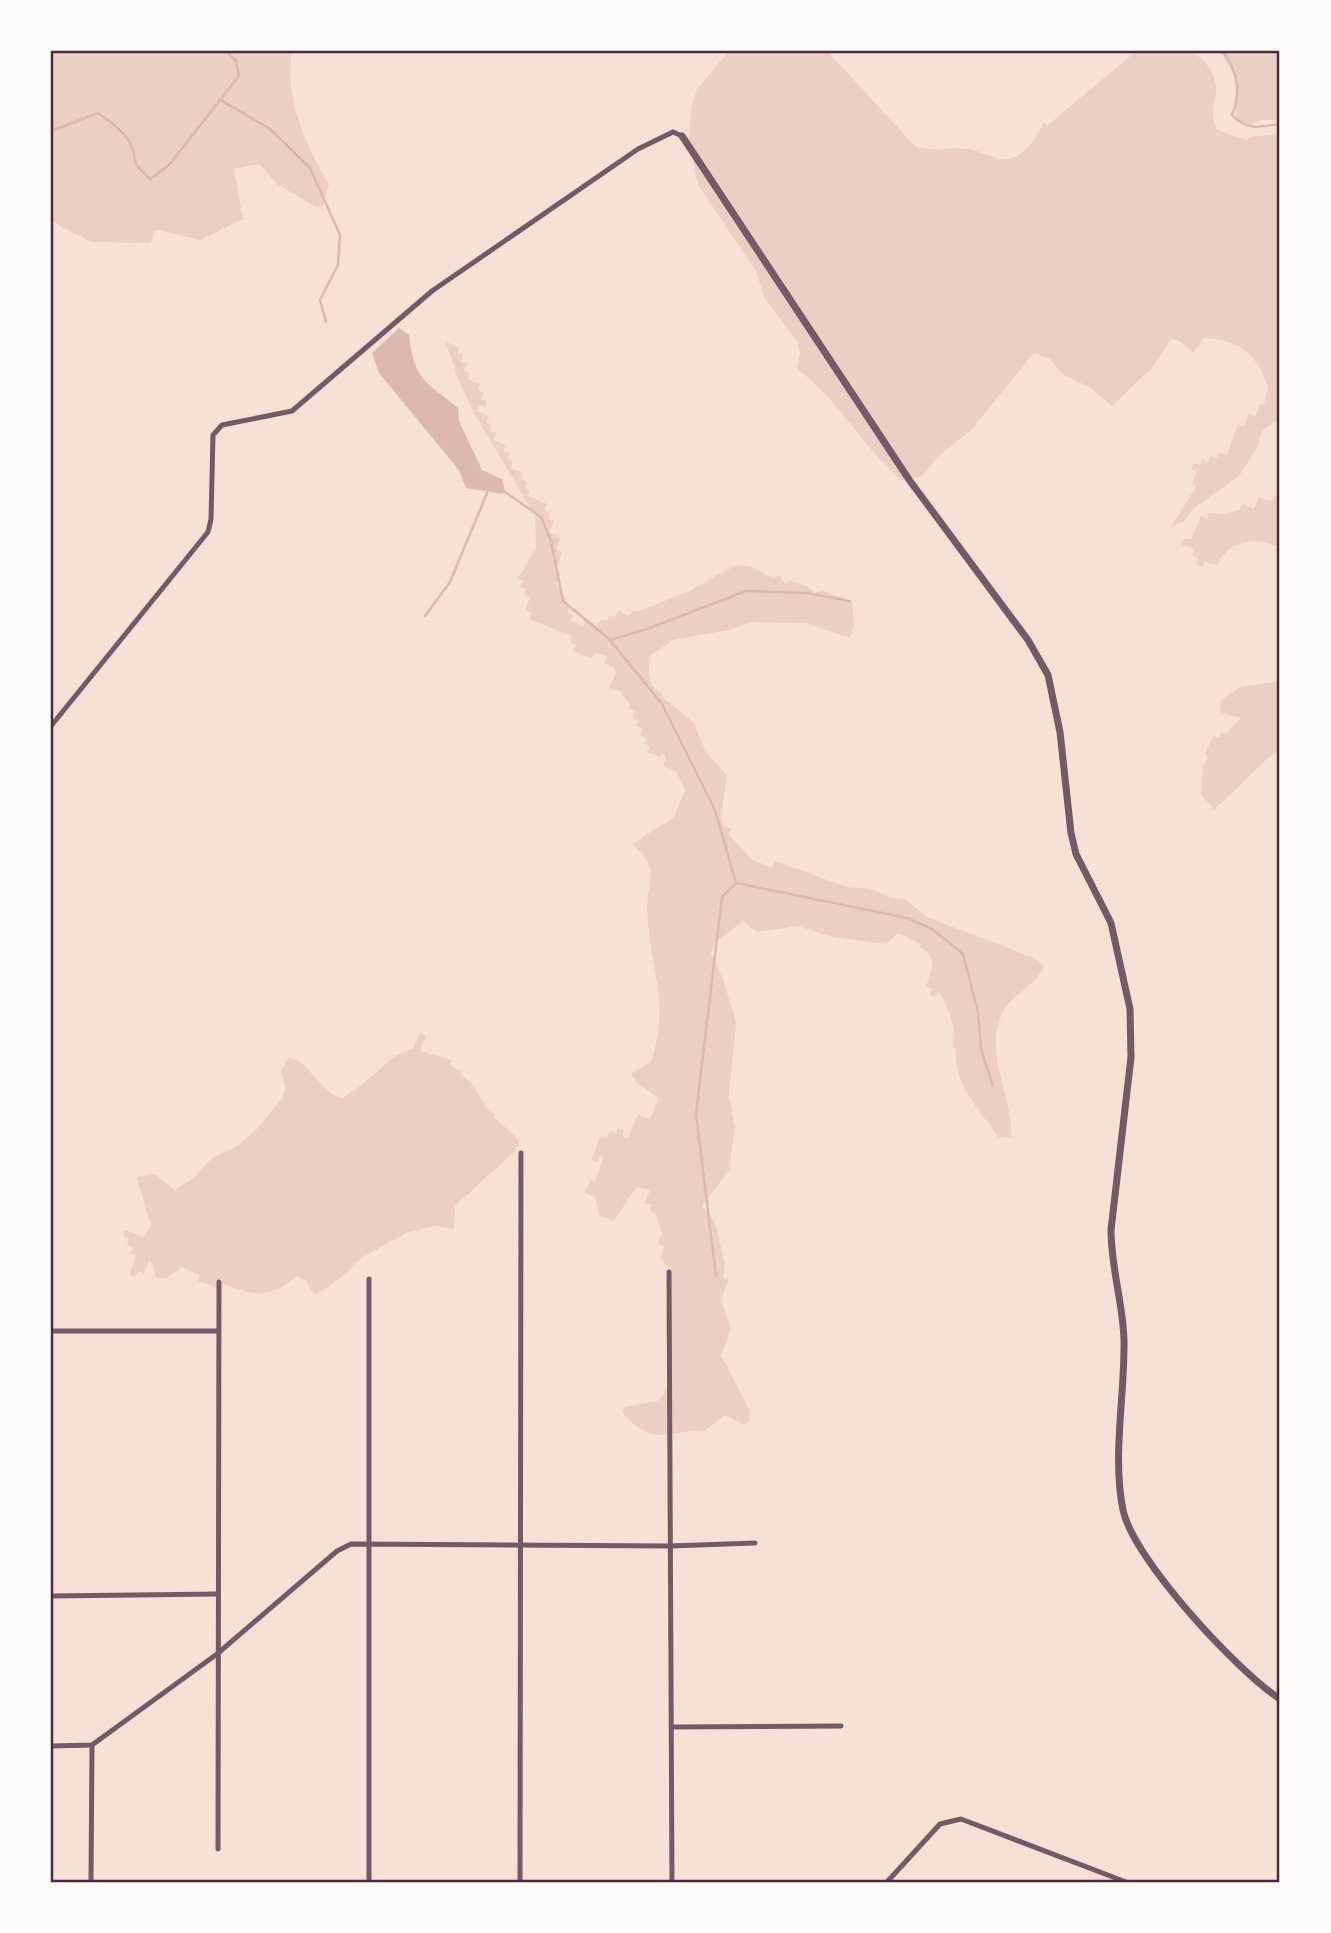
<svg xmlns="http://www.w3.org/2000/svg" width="1331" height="1933" font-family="'Nunito Sans',sans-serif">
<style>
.green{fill:#ebcfc5}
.water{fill:#dcb8b0}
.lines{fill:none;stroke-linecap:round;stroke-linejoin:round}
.stream{stroke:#dcb8b0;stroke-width:2.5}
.minor{stroke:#755966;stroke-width:5}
.tertiary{stroke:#755966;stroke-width:7}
.neatline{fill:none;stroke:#4a2c40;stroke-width:2.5}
</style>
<rect width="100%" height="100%" fill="#f7e1d7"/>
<g class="green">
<path d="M51,51H292C284,99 306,145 329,185L323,206L316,207L277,184L259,164L234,169L243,219L200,240L159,230L154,231L151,243L91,242L51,221Z"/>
<path d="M729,51H827L915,146C938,154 948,146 968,149C979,150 989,157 1000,159C1019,163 1037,139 1043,123L1048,125L1136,51C1151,51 1171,48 1186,51C1203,54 1218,75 1216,93C1214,108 1210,116 1217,130L1246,140L1253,136L1280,135V417L1262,431L1258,446L1239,476L1194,508L1184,522L1172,526L1196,486L1192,484L1197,472L1191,469L1194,463L1200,465L1202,459L1208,462L1211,456L1217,458L1219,452L1227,455L1238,424L1244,426L1249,414L1255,416L1260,404L1264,405L1268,388C1258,354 1238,339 1204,338L1193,353L1180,341L1171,339L1152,368L1112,406L1089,387L1062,374L1050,359L1034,353L972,429L939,456L921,476L903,481C863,448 839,400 797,369L800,352L797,341L765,299L756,271L698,185L689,143L691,108L697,89Z"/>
<path d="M1220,51H1274L1280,55V120H1261L1249,126L1236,119V78Z"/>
<path d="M446,342L459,347L457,353L463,355L460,362L467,364L464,370L470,373L468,379L480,384L478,390L484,393L481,399L487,401L485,407L479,405L477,411L489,416L486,422L492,425L490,431L496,433L494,440L506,445L503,451L510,453L507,459L513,462L511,468L523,473L521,479L527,482L525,488L530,490L528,496L547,504L544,510L550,513L548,519L554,521L549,533L561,538L556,550L562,553L555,571L561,574L556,586L562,589L560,595L566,598L564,604L570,606L567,612L573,615L571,621L583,626L586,620L598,625L601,619L607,621L609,615L615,617L618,611L629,616L633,610L637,612L687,592L736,565L750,566L774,578L776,575L782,577L781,581L787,583L788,580L807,586L815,593L823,591L852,601L854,624L850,638L807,623L753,622L729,630L673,640L650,656C648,672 647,686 663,694L662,697L694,723L705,751L727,775L721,819L723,825L731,829L729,835L752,859L772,868L775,861L844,886L871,889L892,898L905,899L927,917L1034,958L1044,966C1035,987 1012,993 1002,1014C983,1055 1014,1097 1011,1138L998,1137C978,1108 953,1083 956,1049L952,1047C957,1028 949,1009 939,992L936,997L930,995L932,989L926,986C932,971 938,955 920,948L921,944L898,933L887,944L832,937L798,926L757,932L743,921L714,943L711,954L722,976L736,1022L729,1095L735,1127L729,1170L702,1206L715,1222L725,1264L723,1277L729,1280L721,1299L731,1330L721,1355L750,1411L749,1421L745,1425L725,1415L705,1431C667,1429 655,1450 622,1412L624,1407L658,1401C678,1384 666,1349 666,1326C666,1308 668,1289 672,1271L660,1258L665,1247L658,1244L662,1233L656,1214L649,1211L651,1205L645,1203L650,1190L636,1187L614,1221L600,1216L595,1197L585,1193L590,1180L595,1182L603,1158L600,1156L597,1162L591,1160L601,1135L607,1137L610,1131L616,1133L618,1127L624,1130L622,1136L628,1138L638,1114L650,1119L659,1098L636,1082L631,1074L651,1062C671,1000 649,969 647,908C647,894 653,878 649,865C646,856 638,850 632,844L674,817L685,790L676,771L663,766L666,758L662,753L660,757L647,752L650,746L644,744L646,738L640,735L642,729L636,726L638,720L633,718L635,711L629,709L630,705L620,691L609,687L616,674L614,667L604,663L607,657L595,652L592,658L573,651L576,645L570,642L572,636L529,619L531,613L525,610L530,598L524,595L526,589L520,587L523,581L518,579L536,548L535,516L474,413L457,376Z"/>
<path d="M1274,495L1280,498V548C1257,535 1227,541 1217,566L1205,561L1202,567L1196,564L1198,558L1192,556L1194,549L1182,545L1185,538L1191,540L1201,516L1207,519L1209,513L1226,514L1239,510L1242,504L1254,509L1259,497L1271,501Z"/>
<path d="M1280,681V750L1267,759L1214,810L1201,794L1203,767L1208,756L1205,754L1213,736L1219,738L1221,732L1226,734L1241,718L1220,712L1221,700L1240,687Z"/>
<path d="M420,1033L426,1036L420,1051L452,1060L450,1065L462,1072L461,1075L471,1083L489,1111L495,1114L494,1117L520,1141L515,1151L455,1206L454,1229L435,1226L409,1232L361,1258L345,1275L317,1294L309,1290L307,1281L297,1276C266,1301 258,1295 222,1284L217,1288L198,1281L200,1275L182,1267L166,1278H156L153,1263L149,1261L144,1273L138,1271L135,1277L129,1275L136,1256L130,1254L133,1248L127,1245L129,1239L123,1236L125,1230L144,1237L151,1225L136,1177L154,1174L175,1190L194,1178L212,1158L234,1148L256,1130L283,1097L285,1087L281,1070L289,1058C308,1059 319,1092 342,1098C367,1086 390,1052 413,1049Z"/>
</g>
<path class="water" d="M399,328L409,335C414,380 425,381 458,408L459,421L482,470L502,479L505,492L502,494L466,488L459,470L379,373L372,353Z"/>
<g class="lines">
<g class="stream">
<path d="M1213,51L1224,53C1238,72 1241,94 1232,115C1247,131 1260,127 1280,124"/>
<path d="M219,99L270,129L310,168L340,235L338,265L320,300L326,322"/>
<path d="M51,131L98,113C120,129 133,136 136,165L150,179L169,165L239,76L236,61L226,51"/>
<path d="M505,492L541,517L551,541L563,601L610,640L662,704L715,810L736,883L722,897L696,1114L716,1276"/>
<path d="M425,616L450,582L487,493"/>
<path d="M610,640L647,629L746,591L807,593L849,601"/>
<path d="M736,883L907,918L932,929L963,954L978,1012L981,1049L993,1086"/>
</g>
<g class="minor">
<path d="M51,726L208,532L211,519L213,435L222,425L292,411L432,291L638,149L673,132L682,136"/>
<path d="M669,1272L672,1882"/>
<path d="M51,1331H217"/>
<path d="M51,1596L218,1594"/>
<path d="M672,1727L841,1726"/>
<path d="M51,1746L92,1745L217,1654L337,1551L351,1544L670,1546L755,1543"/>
<path d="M218,1849L219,1282"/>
<path d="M91,1882L92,1745"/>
<path d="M369,1882V1279"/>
<path d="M520,1882L521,1153"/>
<path d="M887,1882L940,1824L961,1819L1126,1882"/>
</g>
<path class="tertiary" d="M682,136L910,481L1028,640L1048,675L1060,732L1071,833L1076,854L1111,923L1130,1009L1131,1057L1111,1230C1111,1268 1123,1303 1124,1340C1125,1396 1112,1455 1123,1510C1133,1559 1238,1672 1280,1699"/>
</g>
<rect width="1331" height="1933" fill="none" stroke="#fffaf5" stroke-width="105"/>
<rect x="52" y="52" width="1226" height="1829" class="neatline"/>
</svg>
